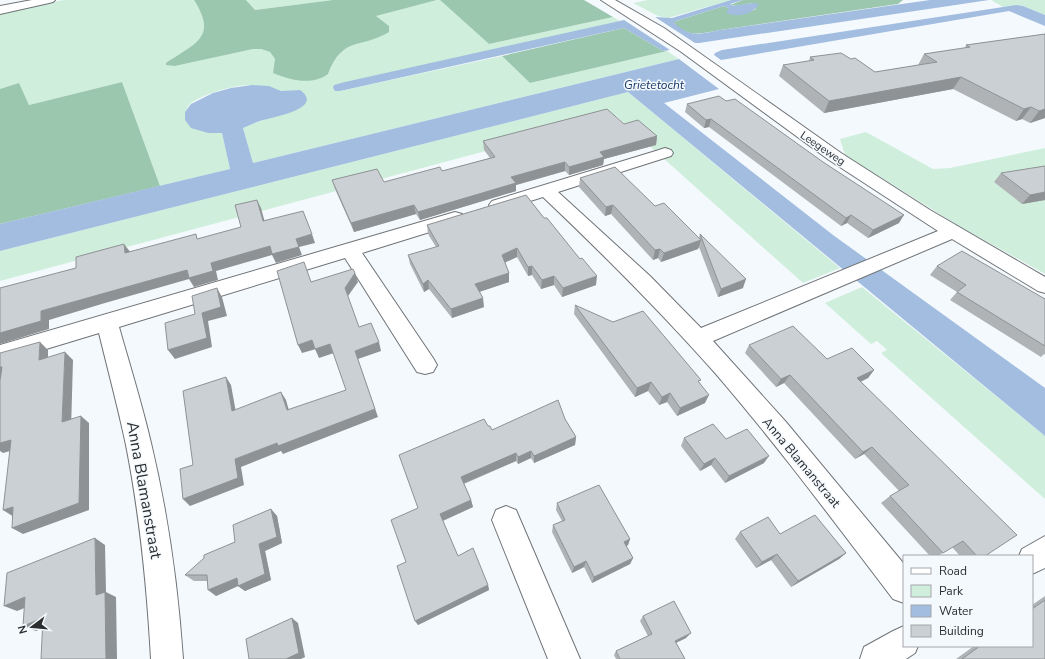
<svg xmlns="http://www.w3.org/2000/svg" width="1045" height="659" font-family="'Nunito Sans',sans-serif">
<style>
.green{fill:#cfefdc}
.forest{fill:#9bc7ae}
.water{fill:#a2bde0}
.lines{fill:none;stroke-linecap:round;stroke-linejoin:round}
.minor-casing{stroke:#6f7377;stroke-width:2}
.minor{fill:#fff;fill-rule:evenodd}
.wall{fill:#afb3b6}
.shaded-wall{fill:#8e9294}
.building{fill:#cbd0d4;stroke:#8e9294}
.labels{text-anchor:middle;stroke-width:3;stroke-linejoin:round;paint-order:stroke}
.far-street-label{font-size:11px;fill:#2b2d2f;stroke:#f4f9fd}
.far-water-label{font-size:12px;font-style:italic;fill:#183a68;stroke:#f4f9fd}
.street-label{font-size:13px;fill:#2b2d2f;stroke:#f4f9fd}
.near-street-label{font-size:16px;fill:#2b2d2f;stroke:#f4f9fd}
</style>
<rect width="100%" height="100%" fill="#f4f9fd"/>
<g class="green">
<path d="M64,0H194C218,38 195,43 166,63L175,66L253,49H261L270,52L275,59L328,74C339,45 354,44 382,36L389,26L375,16L437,0H440L489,44L613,17L620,21L333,88L335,91H340L502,56L530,83L667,51L679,59L253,163L243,128L263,120L300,90C294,90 287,92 281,91C271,89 264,85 254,85C237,84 205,93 191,103C186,107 185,114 185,120L208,133H222L230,169L160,186L122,82L29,105L19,84L0,89V12Z"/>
<path d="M246,0H333L255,10Z"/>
<path d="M648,0H731L668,18L658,16L633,3Z"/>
<path d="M991,0H1045V15L1023,6L1016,5L1003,7Z"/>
<path d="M628,92L840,268L803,283L616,116L0,281V251Z"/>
<path d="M866,132L933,169L950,168L1045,148V274L959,226L845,155L840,139Z"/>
<path d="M862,287L1045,436V499L881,353L887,350L877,341L871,344L825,303Z"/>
</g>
<g class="forest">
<path d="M194,0H246L255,10L333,0H437L376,16L389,26V32C362,49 343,35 328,74C312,86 290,80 273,73L275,59L270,52L261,49H253L175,66L166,65V63C195,43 218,38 194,0Z"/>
<path d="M440,0H584L613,17L489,44Z"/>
<path d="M743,0H903L898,4L720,30C703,33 687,39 673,22L724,6L729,8L731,14H744L756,9L752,3L736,6L730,5Z"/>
<path d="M624,28L663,51H667L530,83L502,56Z"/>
<path d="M122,82L160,186L0,224V89L19,83L29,105Z"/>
</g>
<g class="water">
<path d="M731,0H743L730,4L733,6L752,3L759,4C754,14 735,19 726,12L729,8L724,6L676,21L674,23C691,38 701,34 720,30L930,0H989L699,43H695L655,17L672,18Z"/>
<path d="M1016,5L1023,6L1045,15V26L1009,11L721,60L714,55L715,53L722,50Z"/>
<path d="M624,20L670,50L663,51L624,28L340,91H335L333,88L334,85L345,82Z"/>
<path d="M679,59L719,89L664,103L833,235L1045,388V436L628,92L0,251V224L230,169L222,133H208L191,128L185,120V112L191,104L213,93L231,88L252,85L269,86L281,91L300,90C325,108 274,117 263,120C256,122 250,125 243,128L253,163Z"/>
</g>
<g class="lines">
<g class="minor-casing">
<g id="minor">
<path d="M32,0H55L53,2L49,3L0,14V6Z"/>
<path d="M601,0H615L664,28L841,153L930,210L1045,277V293L1038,291L952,239L713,341L786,422L904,564V603L893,599C835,523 778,446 716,374C661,312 603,254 543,197L498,211L492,209L489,205L492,201L659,150L665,148L671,150L673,153L671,156L558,192L650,276L701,328L938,231L829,160L680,51Z"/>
<path d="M455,212L462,214L464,218L462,222L362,253L433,358L437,365L433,372L425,374L417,372L345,258L119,327C130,366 142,404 151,443C168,514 178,586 183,659H151C147,587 140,516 126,445C118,407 108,370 99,333L0,363V345Z"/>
<path d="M506,506L516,510L580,659H548L492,520L496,510Z"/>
<path d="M1045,536V568L1032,574V556H1019L1022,549Z"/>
<path d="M904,626V646H918L915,653L906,659H860L864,647L893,631Z"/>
</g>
</g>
<use href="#minor" class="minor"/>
</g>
<g class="wall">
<path d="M1045,34V118L1030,123L1022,119L1016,121L953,89L824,113L779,76L783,65L809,61L810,57L851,59L875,72L918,65L924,54L965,48L966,45Z"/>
<path d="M726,101L899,223L868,238L847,223L841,226L709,127L704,128L685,112L687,104Z"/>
<path d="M624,124L657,136L656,145L604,159L603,165L569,175L565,171L516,185V191L420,220L416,214L354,232L335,189L332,180L384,182L442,171L490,158L484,150L483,141Z"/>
<path d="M1001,173L1045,200L1022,204L994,182Z"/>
<path d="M580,178L655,206L699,238L700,234L743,288L718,297L699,247L698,249L661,262L658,258L653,260L611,214L605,216L579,187Z"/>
<path d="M526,195L596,285L562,297L554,285L541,289L532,275L528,276L517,257L505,262L509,273V282L479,292L484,307L452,318L429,289L424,292L410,264L408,255L436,247L428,234L427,225Z"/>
<path d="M937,266L1045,299V355L1044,354L1041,357L950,300L957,292L930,275Z"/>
<path d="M575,305L700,383L705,403L677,416L667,402L659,405L648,391L635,397L574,314Z"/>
<path d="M749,345L827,359L874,370L868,378L860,382L985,556H960L952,547L938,556H930L881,503L890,496L899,491L864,454L855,459L784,383L776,387L745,353Z"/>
<path d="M565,419L576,437L575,445L534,463L531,458L518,464L516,461L464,484L471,500L473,507L443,521L458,556L488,585L489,590L418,625L406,562L488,426L492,430Z"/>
<path d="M684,438L726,439L764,463L725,483L711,465L700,471L681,446Z"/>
<path d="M557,503L630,539L628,545L626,546L633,558L630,564L592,583L584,567L572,573L552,532L553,525L562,521L556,510Z"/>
<path d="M271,509L277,516L282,543L265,551L271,580L245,591L238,586L216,596L207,581H194L185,575L235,542Z"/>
<path d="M740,532L846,553L839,559L791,587L771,560L756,568L735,539Z"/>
<path d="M1045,596V659H956L974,646H1032V605Z"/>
<path d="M643,616L686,638L676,643L685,659H616L614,655L616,651L648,636L640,621Z"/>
</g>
<g class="shaded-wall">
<path d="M961,77L953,89L824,113L829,101Z"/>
<path d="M1031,107L1022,119L1016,121L1024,109Z"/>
<path d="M1045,109V118L1030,123L1039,111Z"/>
<path d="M711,119L709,127L704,128L706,120Z"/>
<path d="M657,136L656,145L604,159L603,165L569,175V167L600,152Z"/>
<path d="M565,162V171L516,185V191L420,220L418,212L511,177Z"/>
<path d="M1045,192V200L1022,204L1030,195Z"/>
<path d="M257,200L261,208L267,230L263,221Z"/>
<path d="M414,205L416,214L354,232L351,223Z"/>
<path d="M613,205L611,214L605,216L606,207Z"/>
<path d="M851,215L847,223L841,226L846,218Z"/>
<path d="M904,215L899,223L868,238L873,230Z"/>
<path d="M312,234L315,243L299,247L302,255L276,263L272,255L216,271L218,280L194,287L189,279L105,303L49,320V329L0,344V333L41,311Z"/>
<path d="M701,240L698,249L661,262L664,253Z"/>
<path d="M124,244L131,253H125Z"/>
<path d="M517,248V257L502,264V255Z"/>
<path d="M660,249L658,258L653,260L655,250Z"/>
<path d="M532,266V275L528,276V267Z"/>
<path d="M355,273L358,282L348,296L345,288Z"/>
<path d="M509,273V282L476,293L475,284Z"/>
<path d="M554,276V285L541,289L542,280Z"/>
<path d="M597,276L596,285L562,297L563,288Z"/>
<path d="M746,279L743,288L718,297L721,289Z"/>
<path d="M428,280L429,289L424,292L423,284Z"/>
<path d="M217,288L222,297L227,316L208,321L212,347L175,359L168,350L202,313Z"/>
<path d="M483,298L484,307L452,318L451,309Z"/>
<path d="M312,340L316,349L302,353L298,345Z"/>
<path d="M40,342L48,350V369L39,360Z"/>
<path d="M379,342L381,351L358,359L378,417L283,454L281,451L241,467L244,485L190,506L183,499L235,459L277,443L375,409L355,351Z"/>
<path d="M330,344L334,353L319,358L315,349Z"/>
<path d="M65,352L73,360L71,430L62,422Z"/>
<path d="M0,367H2L11,375L0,378Z"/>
<path d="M874,370L868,378L850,387L857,378Z"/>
<path d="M790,375L784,383L776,387L781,379Z"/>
<path d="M226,377L231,385L237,418L232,411Z"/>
<path d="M651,382L648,391L635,397L637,388Z"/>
<path d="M281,392L286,400L291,418L287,410Z"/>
<path d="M670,393L667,402L659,405L662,397Z"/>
<path d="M709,395L705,403L677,416L680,408Z"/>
<path d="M81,416L89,423V510L23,534L12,528Z"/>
<path d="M576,437L575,445L534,463V456Z"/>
<path d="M11,440L21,448L3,453L0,451V443Z"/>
<path d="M872,447L864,454L855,459L863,452Z"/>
<path d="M531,451V458L518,464V457Z"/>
<path d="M516,453V461L462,484L461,477Z"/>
<path d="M769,456L764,463L725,483L729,476Z"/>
<path d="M715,458L711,465L700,471L704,464Z"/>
<path d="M471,500L473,507L442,521L440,514Z"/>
<path d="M13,507L14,517L3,510Z"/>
<path d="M271,509L277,516L282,543L265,551L271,580L245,591L238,586L216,596L208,590L237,578L259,544Z"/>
<path d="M95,538L105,545L106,592L116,597L117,659H106L96,595Z"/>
<path d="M630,539L628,545L622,549L624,542Z"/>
<path d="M846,553L839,559L791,587L798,581Z"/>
<path d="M777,554L771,560L756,568L762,562Z"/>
<path d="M633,558L630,564L592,583L594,577Z"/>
<path d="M586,561L584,567L572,573L574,567Z"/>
<path d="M488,585L489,590L418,625L415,621Z"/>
<path d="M25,597L37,603L17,611L4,606Z"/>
<path d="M43,618L56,623L36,631L23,626Z"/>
<path d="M292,618L298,623L305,657L301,659H286Z"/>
<path d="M691,633L686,638L671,645L675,641Z"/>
</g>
<g class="building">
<path d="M1045,34V109L1039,111L1031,107L1024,109L961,77L829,101L783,65L814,60L810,57L841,53L851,59L855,58L875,72L937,62L924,54L970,47L966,45Z"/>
<path d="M719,96L726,101L735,99L823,162L904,215L873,230L851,215L846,218L711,119L706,120L687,104Z"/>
<path d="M607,109L624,124L638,120L657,136L600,152L604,157L569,167L565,162L511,177L516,183L418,212L414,205L351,223L332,180L377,169L384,182L440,167L442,171L495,157L483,141Z"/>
<path d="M1045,166V192L1030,195L1001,173Z"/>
<path d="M615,167L655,206L664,203L701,240L664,253L660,249L655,250L613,205L606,207L580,178Z"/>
<path d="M526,195L544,218H547L580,259L582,258L597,276L563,288L554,276L542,280L532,266L528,267L517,248L502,255L509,273L475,284L483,298L451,309L428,280L423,284L408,255L439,246L427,225Z"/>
<path d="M257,200L263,221L303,211L312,234L296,239L299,247L272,254L270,246L211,263L213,271L189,278L187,270L41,311V321L0,333V288L76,268V257L124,244L125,253L196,234L197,239L241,227L235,205Z"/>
<path d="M700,234L746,279L721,289Z"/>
<path d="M962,251L1045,299V346L957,292L966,285L937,266Z"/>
<path d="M304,262L311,282L353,269L355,273L345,288L359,327L371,323L379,342L355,351L375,409L278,446L277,443L235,459L238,478L183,499L180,469L193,465L183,391L226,377L232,411L281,392L287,410L346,390L330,344L315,349L312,340L298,345L277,271Z"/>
<path d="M217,288L221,307L202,313L207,338L168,350L165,323L195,314L192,296Z"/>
<path d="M575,305L613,322L643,311L701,380L698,381L709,395L680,408L670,393L662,397L651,382L637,388Z"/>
<path d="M793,326L827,359L852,348L874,370L857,378L1017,535L985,556H977L963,541L943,553L890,496L909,485L872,447L863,452L790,375L781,379L749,345Z"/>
<path d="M40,342L39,360L65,352L62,422L81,416L79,503L12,528L13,507L3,510L11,440L0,443V381L2,367H0V353Z"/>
<path d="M558,400L565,419L576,437L534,456L531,451L518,457L516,453L461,477L471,500L440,514L458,556L473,548L488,585L415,621L397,566L406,562L391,520L418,508L399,455L484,419L488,426H490L492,430Z"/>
<path d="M713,424L726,439L747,429L769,456L729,476L715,458L704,464L684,438Z"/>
<path d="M599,485L630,539L624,542L633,558L594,577L586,561L574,567L553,525L565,520L557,503Z"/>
<path d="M271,509L277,537L259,544L265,574L238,586L237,578L208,590L207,575H185L204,558V555L235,542L233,525Z"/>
<path d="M815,515L846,553L798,581L777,554L762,562L740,532L768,517L780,534Z"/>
<path d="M95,538L96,595L105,592L106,659H41L43,618L23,626L25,597L4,606L7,573Z"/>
<path d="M1045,600V659H962L980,646H1032V609Z"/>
<path d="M674,601L691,633L675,641L685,659H620L616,651L652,634L643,616Z"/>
<path d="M292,618L299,653L286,659H249L246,639Z"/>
</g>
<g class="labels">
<g class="far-street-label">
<text transform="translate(823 148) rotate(34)" y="4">Leegeweg</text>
</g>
<g class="far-water-label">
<text x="654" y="89">Grietetocht</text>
</g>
<g class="street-label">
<text transform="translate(802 462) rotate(50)" y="5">Anna Blamanstraat</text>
</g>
<g class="near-street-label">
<text transform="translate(145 490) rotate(80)" y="6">Anna Blamanstraat</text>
</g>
</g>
<rect x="903" y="555" width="130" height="92" fill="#f4f9fd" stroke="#a4a7ab"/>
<rect x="911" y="568" width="20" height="6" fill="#ffffff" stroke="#a4a7ab"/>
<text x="939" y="575" font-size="12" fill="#2b2d2f">Road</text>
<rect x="911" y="585" width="20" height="12" fill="#cfefdc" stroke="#a4a7ab"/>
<text x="939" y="595" font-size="12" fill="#2b2d2f">Park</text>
<rect x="911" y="605" width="20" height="12" fill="#a2bde0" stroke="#a4a7ab"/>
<text x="939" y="615" font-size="12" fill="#2b2d2f">Water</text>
<rect x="911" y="625" width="20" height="12" fill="#cbd0d4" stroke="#a4a7ab"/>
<text x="939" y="635" font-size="12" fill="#2b2d2f">Building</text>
<g transform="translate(32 627) rotate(254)" stroke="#f4f9fd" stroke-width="3" paint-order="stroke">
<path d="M0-3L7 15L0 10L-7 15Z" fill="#2b2d2f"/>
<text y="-6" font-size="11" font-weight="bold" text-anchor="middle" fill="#2b2d2f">N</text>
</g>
</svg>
